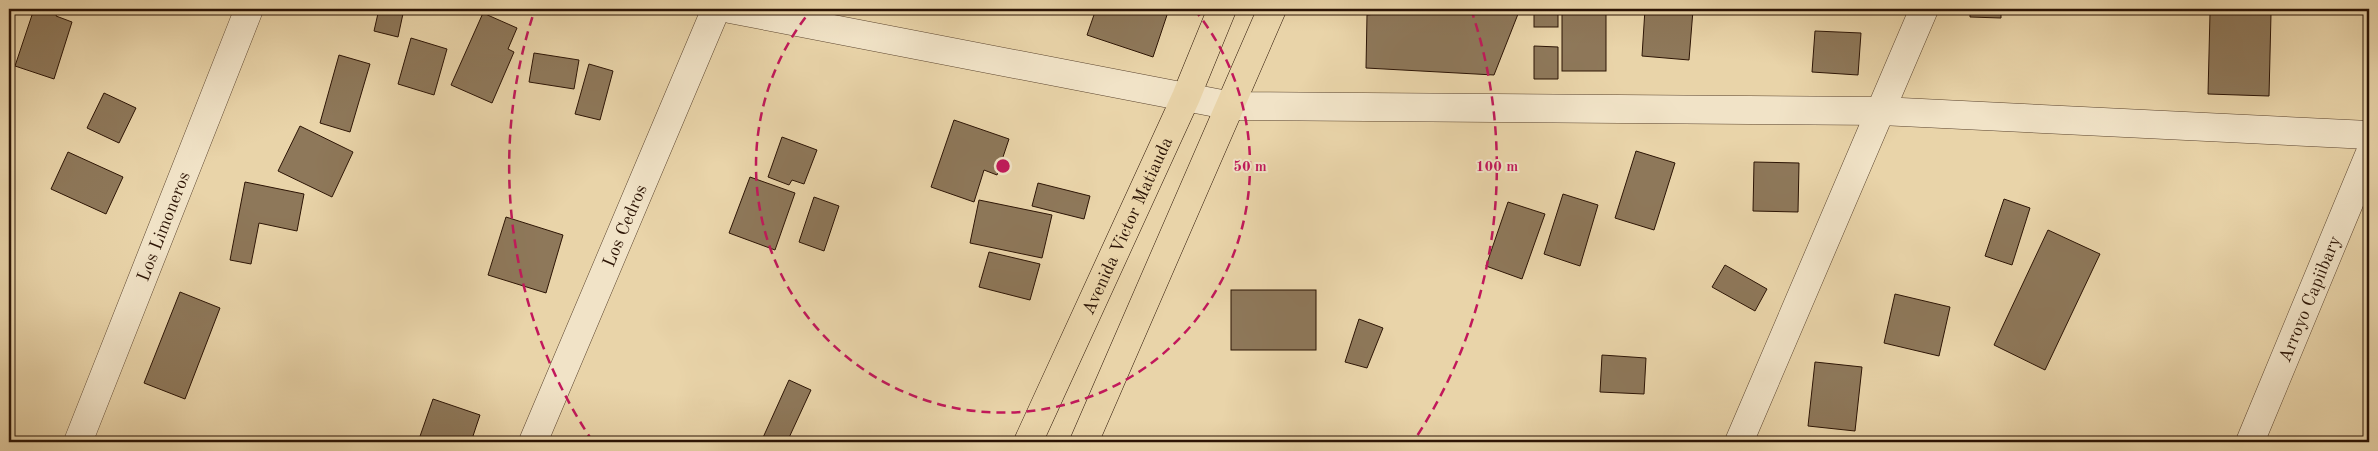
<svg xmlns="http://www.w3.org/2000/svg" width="2378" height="451" font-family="'Old Standard TT',serif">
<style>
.building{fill:#8e785a;stroke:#2c1405}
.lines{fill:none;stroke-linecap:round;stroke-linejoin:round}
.minor-casing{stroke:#5b442e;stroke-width:29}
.major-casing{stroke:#2c1405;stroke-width:29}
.minor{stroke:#f1e3c7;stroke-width:28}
.major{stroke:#e9d4a9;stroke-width:28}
.ring{fill:none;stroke:#c2185b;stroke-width:2.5;stroke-dasharray:9 6}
.labels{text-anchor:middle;stroke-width:4;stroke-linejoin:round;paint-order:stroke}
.street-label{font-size:18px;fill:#2c1405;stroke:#f1e3c7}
.centre{fill:#c2185b;stroke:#f1e3c7;stroke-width:2.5}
.ring-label{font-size:15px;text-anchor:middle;font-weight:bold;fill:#c2185b;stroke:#f1e3c7;stroke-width:4;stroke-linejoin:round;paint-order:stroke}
</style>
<rect width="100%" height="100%" fill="#e9d4a9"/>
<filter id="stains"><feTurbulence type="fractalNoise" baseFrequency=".004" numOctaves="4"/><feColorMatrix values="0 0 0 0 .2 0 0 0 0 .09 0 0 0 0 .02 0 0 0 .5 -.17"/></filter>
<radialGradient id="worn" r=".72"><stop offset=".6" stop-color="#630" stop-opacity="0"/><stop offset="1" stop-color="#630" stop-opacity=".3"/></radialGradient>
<g class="building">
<path d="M34,9H59L56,16L72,22L54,79L15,66Z"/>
<path d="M379,9H404L398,37L374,31Z"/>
<path d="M1096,9H1169L1153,57L1087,35Z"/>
<path d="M1418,9H1520L1494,75L1366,68L1367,15Z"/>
<rect x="1534" y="9" width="24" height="18"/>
<rect x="1562" y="9" width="44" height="62"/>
<path d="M1645,9L1693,10L1689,60L1642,56Z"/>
<path d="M1970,9H2001V18L1970,17Z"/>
<path d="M2039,9H2087V11Z"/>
<path d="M483,13L517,28L508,49L514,52L492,103L451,85Z"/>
<path d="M2210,13L2271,14L2269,96L2208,94Z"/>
<path d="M1815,31L1861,33L1858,75L1812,72Z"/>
<path d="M411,38L447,49L434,95L398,84Z"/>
<path d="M1534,46L1558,47V79H1534Z"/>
<path d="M534,53L579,60L574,89L529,82Z"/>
<path d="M339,55L370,64L350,132L320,123Z"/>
<path d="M589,64L613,71L600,120L575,114Z"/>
<path d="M104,93L136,108L119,143L87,128Z"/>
<path d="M954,120L1009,139L997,175L984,170L974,202L931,187Z"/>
<path d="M300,126L353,152L332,197L278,171Z"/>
<path d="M782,137L817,150L804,184L792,180L789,185L768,177Z"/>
<path d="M1636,151L1675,163L1654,230L1615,218Z"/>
<path d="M68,152L123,177L106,214L51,189Z"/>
<path d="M1754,162L1799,163L1798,212L1753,211Z"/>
<path d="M750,177L795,193L775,250L729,233Z"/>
<path d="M245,182L304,194L297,231L259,223L251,264L230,260Z"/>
<path d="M1038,183L1090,196L1084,219L1032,206Z"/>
<path d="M1563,194L1598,205L1580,266L1544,254Z"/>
<path d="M814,197L839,206L824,251L799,242Z"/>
<path d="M2004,199L2030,208L2012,265L1985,256Z"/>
<path d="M979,200L1052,215L1042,258L970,243Z"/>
<path d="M1508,202L1545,214L1522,279L1486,266Z"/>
<path d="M506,217L563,235L546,293L488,275Z"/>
<path d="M2048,230L2100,254L2045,370L1994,345Z"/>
<path d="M989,252L1040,264L1030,300L979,287Z"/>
<path d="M1725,265L1767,289L1755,311L1712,287Z"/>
<rect x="1231" y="290" width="85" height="60"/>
<path d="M180,292L220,308L185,399L144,383Z"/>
<path d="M1895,294L1950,307L1939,356L1884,343Z"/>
<path d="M1359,319L1383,328L1367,368L1345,362Z"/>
<path d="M1602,355L1646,358L1644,394L1600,392Z"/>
<path d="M1815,362L1862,367L1855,431L1808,426Z"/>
<path d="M789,380L811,390L787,442H761Z"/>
<path d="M433,399L480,415L471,442H418Z"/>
</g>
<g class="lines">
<g class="minor-casing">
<g id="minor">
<path d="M730,9L1232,106L1881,111L2369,135"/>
<path id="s1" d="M78,442L249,9"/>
<path id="s2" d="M533,442L716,9"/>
<path d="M1739,442L1924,9"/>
<path id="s3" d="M2250,442L2369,155"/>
</g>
</g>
<g class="major-casing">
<g id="major">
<path id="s4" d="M1028,442L1186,97L1222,9"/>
<path d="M1084,442L1272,9"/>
</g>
</g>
<use href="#minor" class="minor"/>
<use href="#major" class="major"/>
</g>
<g class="ring">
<path d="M1194 9A247 247 0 1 1 812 9"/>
<path d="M593 442A494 494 0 0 1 535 9M1471 9A494 494 0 0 1 1413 442"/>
</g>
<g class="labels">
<g class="street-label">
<text dy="6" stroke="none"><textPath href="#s1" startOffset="232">Los Limoneros</textPath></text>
<text dy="6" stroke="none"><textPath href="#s2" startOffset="235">Los Cedros</textPath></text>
<text dy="6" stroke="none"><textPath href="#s4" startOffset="238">Avenida Victor Matiauda</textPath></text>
<text dy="6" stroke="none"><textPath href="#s3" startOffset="155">Arroyo Capiibary</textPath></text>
</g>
</g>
<circle cx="1003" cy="166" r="8" class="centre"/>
<g class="ring-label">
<text x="1250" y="171">50 m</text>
<text x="1497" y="171">100 m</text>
</g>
<rect width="2378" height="451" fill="none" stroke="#e9d4a9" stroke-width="30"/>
<rect x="10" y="10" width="2358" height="431" fill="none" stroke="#2c1405" stroke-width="2.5"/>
<rect x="15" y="15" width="2348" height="421" fill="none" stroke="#2c1405"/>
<rect width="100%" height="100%" filter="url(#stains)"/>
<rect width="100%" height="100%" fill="url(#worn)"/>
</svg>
